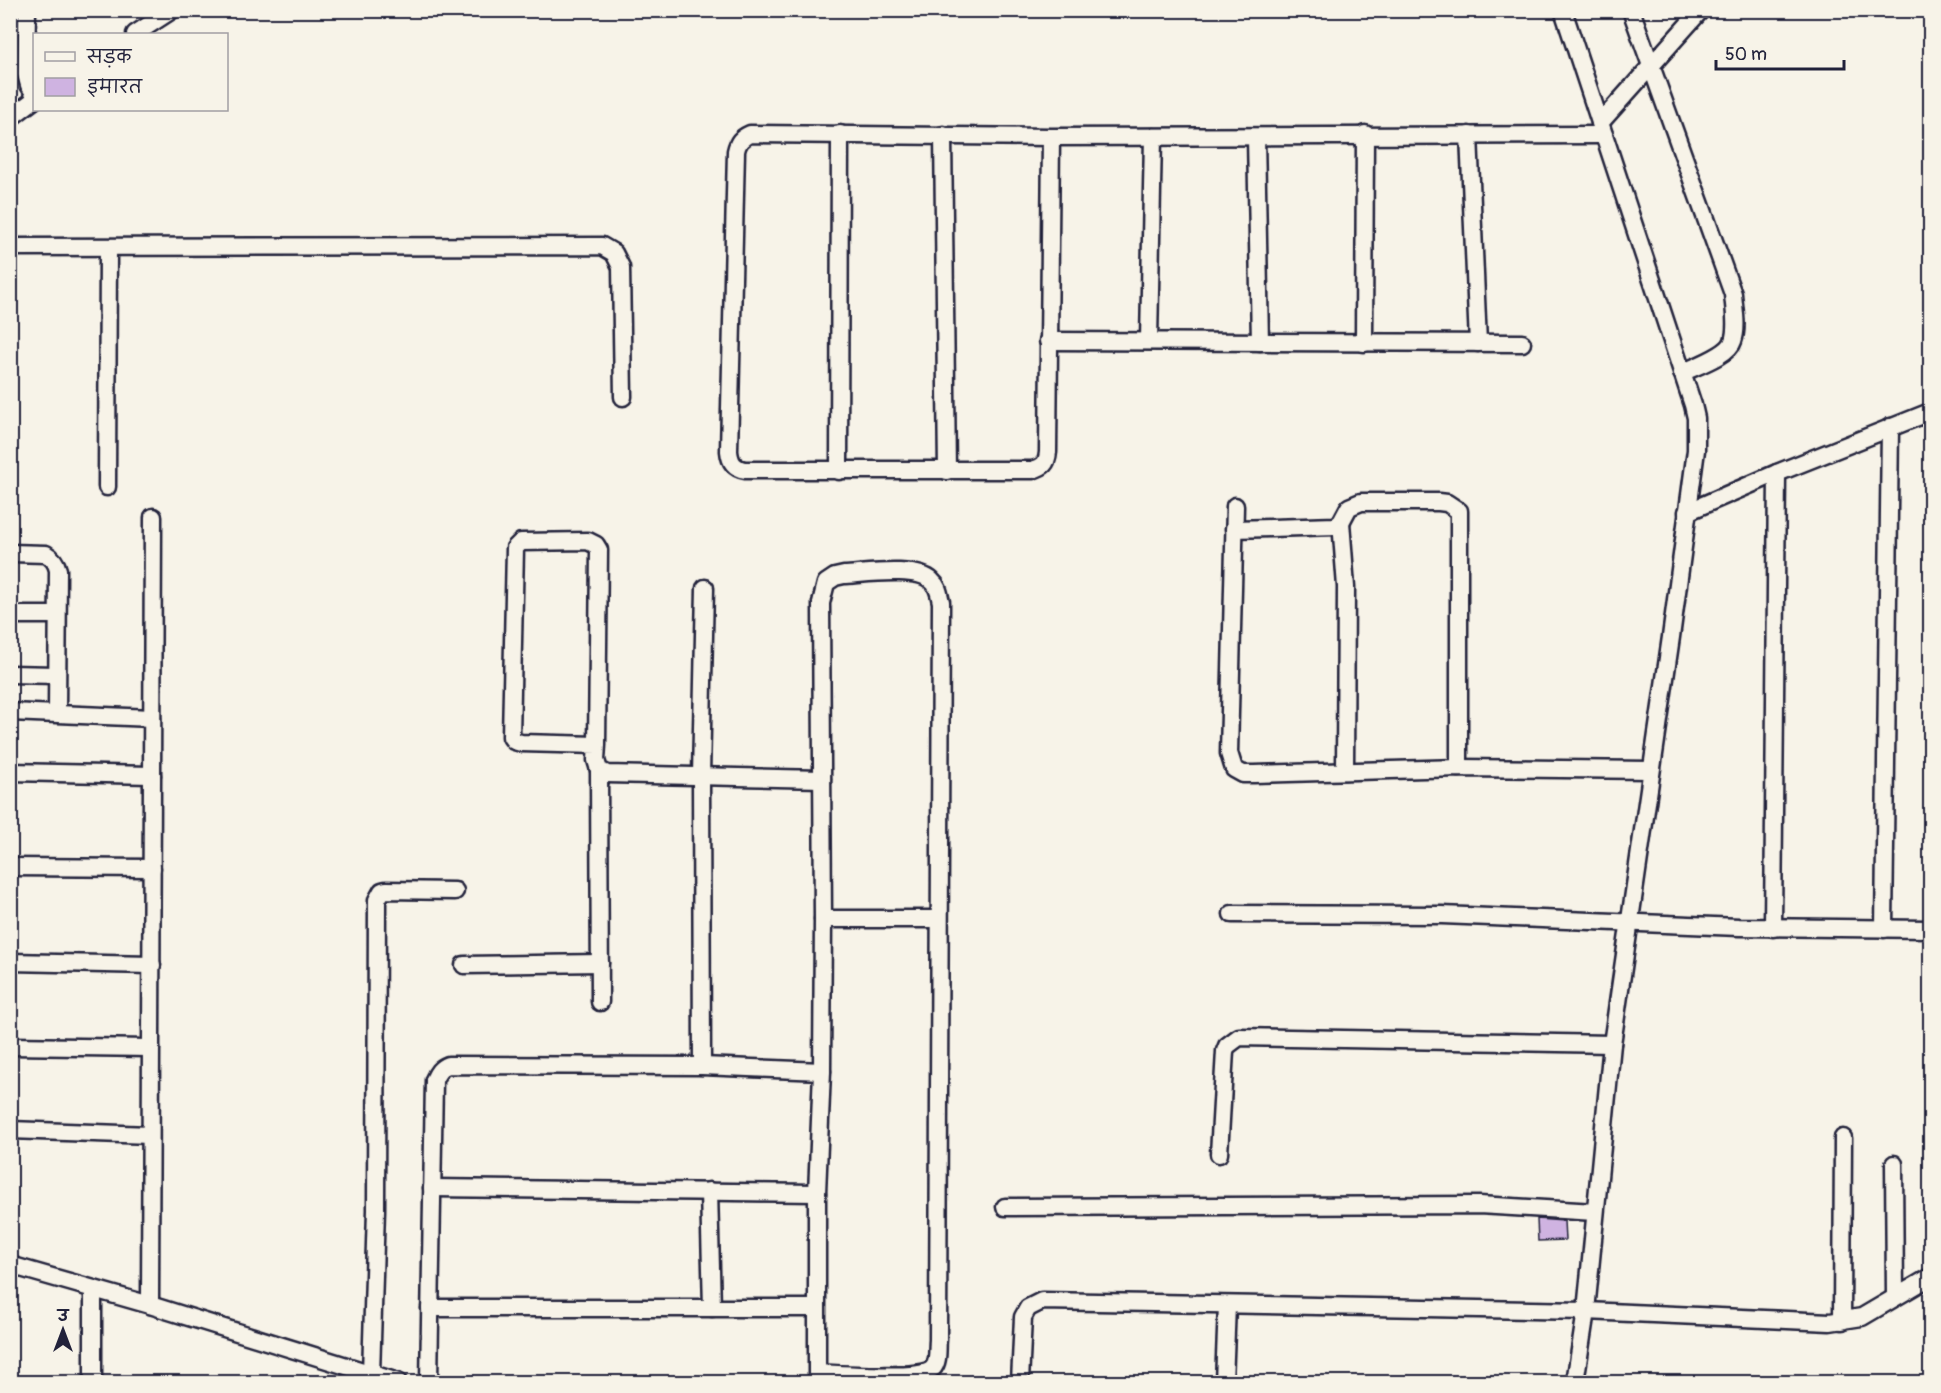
<svg xmlns="http://www.w3.org/2000/svg" width="1941" height="1393" font-family="Pangolin,'Playpen Sans Deva',sans-serif">
<style>
.building{fill:#cfb3e1;stroke:#22223b;stroke-width:1.5}
.lines{fill:none;stroke-linecap:round;stroke-linejoin:round}
.minor-casing{stroke:#22223b;stroke-width:21}
.minor{stroke:#f7f3e8;stroke-width:16}
</style>
<rect width="100%" height="100%" fill="#f7f3e8"/>
<filter id="ink" filterUnits="userSpaceOnUse"><feTurbulence type="fractalNoise" baseFrequency=".0167" numOctaves="2"/><feDisplacementMap in="SourceGraphic" scale="12" xChannelSelector="R" yChannelSelector="G"/><feConvolveMatrix kernelMatrix="1 2 1 2 8 2 1 2 1" color-interpolation-filters="sRGB"/></filter>
<g filter="url(#ink)">
<path class="building" d="M1537,1219L1564,1221L1565,1240L1538,1241Z"/>
<g class="lines">
<g class="minor-casing">
<g id="minor">
<path d="M27,10L26,74L29,85L34,93"/>
<path d="M1563,10L1693,405L1696,418V450L1671,637L1612,1044L1586,1311L1575,1382"/>
<path d="M1631,10L1733,294C1734,308 1738,327 1733,341C1729,355 1696,366 1682,373"/>
<path d="M135,34L172,10"/>
<path d="M10,118L34,100"/>
<path d="M1600,123L1701,10"/>
<path d="M943,135L947,471"/>
<path d="M1469,135L1478,343"/>
<path d="M1051,137L1048,452C1047,464 1043,467 1032,470H745C734,468 730,462 729,451L736,151C738,142 741,138 750,134L1051,137L1604,135"/>
<path d="M1256,137L1260,342"/>
<path d="M10,247L602,246L614,253L621,267L623,397"/>
<path d="M1048,341L1522,343"/>
<path d="M1149,341L1153,137"/>
<path d="M1364,343L1365,134"/>
<path d="M839,471L840,134"/>
<path d="M107,487L108,248"/>
<path d="M1235,506L1229,753L1234,769L1243,774H1254L1459,768L1651,770"/>
<path d="M1687,512L1777,473L1930,412"/>
<path d="M1341,522L1346,587L1345,771"/>
<path d="M1234,529L1336,526L1341,522L1349,507L1361,502H1439L1447,503L1459,511V768"/>
<path d="M10,553L46,554C53,558 56,562 58,570L57,713"/>
<path d="M10,615H57"/>
<path d="M10,674L56,675"/>
<path d="M10,712L152,718"/>
<path d="M597,745L521,743L514,741L511,737L515,548L521,542L588,541L596,545L599,550L597,745L596,760L599,770L607,774L822,779"/>
<path d="M599,770L600,1002"/>
<path d="M10,772L152,775"/>
<path d="M10,867L152,868"/>
<path d="M1232,914L1442,915L1739,927L1930,929"/>
<path d="M823,919H939"/>
<path d="M1773,928L1777,473"/>
<path d="M1884,929L1890,427"/>
<path d="M10,962L152,965"/>
<path d="M464,965L600,963"/>
<path d="M10,1046L151,1048"/>
<path d="M702,1066L701,776L705,588"/>
<path d="M10,1130L150,1135"/>
<path d="M1219,1154L1225,1051L1227,1046L1239,1037L1612,1044"/>
<path d="M1894,1164L1895,1297"/>
<path d="M432,1188L817,1193"/>
<path d="M709,1191L712,1308"/>
<path d="M1005,1207L1479,1205L1595,1212"/>
<path d="M10,1265L150,1305L398,1382"/>
<path d="M93,1290V1382"/>
<path d="M150,1305L153,517"/>
<path d="M430,1308H816"/>
<path d="M1842,1321L1843,1138"/>
<path d="M817,1373C837,1374 923,1380 933,1368C939,1362 937,1348 938,1340L941,602C939,595 939,587 932,581C917,566 865,574 844,575L835,577L826,583L821,603L823,919L822,1071L817,1193V1373L818,1382"/>
<path d="M371,1374L376,1210L377,900L382,891L386,890L455,891"/>
<path d="M429,1382L434,1080C437,1073 440,1068 448,1065L702,1066L822,1071"/>
<path d="M1020,1382L1023,1317L1028,1308L1042,1301L1586,1311L1830,1322L1862,1317L1930,1277"/>
<path d="M1224,1382L1227,1305"/>
</g>
</g>
<use href="#minor" class="minor"/>
</g>
</g>
<rect width="1941" height="1393" fill="none" stroke="#f7f3e8" stroke-width="36"/>
<rect x="18" y="18" width="1905" height="1357" fill="none" stroke="#22223b" stroke-width="2" filter="url(#ink)"/>
<rect x="33" y="33" width="195" height="78" fill="#f7f3e8" stroke="#a29fa3" stroke-width="1.5"/>
<rect x="45" y="52" width="30" height="9" fill="#f7f3e8" stroke="#a29fa3" stroke-width="1.5"/>
<text x="87" y="63" font-size="18" fill="#22223b">सड़क</text>
<rect x="45" y="78" width="30" height="18" fill="#cfb3e1" stroke="#a29fa3" stroke-width="1.5"/>
<text x="87" y="93" font-size="18" fill="#22223b">इमारत</text>
<g transform="translate(63 1330)" stroke="#f7f3e8" stroke-width="4.5" paint-order="stroke">
<path d="M0-4.5L10 22L0 15L-10 22Z" fill="#22223b"/>
<text y="-9" font-size="16" font-weight="bold" text-anchor="middle" fill="#22223b">उ</text>
</g>
<path d="M1716 60v9h128v-9" fill="none" stroke="#22223b" stroke-width="3"/>
<text x="1725" y="60" font-size="18" fill="#22223b" stroke="#f7f3e8" stroke-width="4.5" paint-order="stroke">50 m</text>
</svg>
